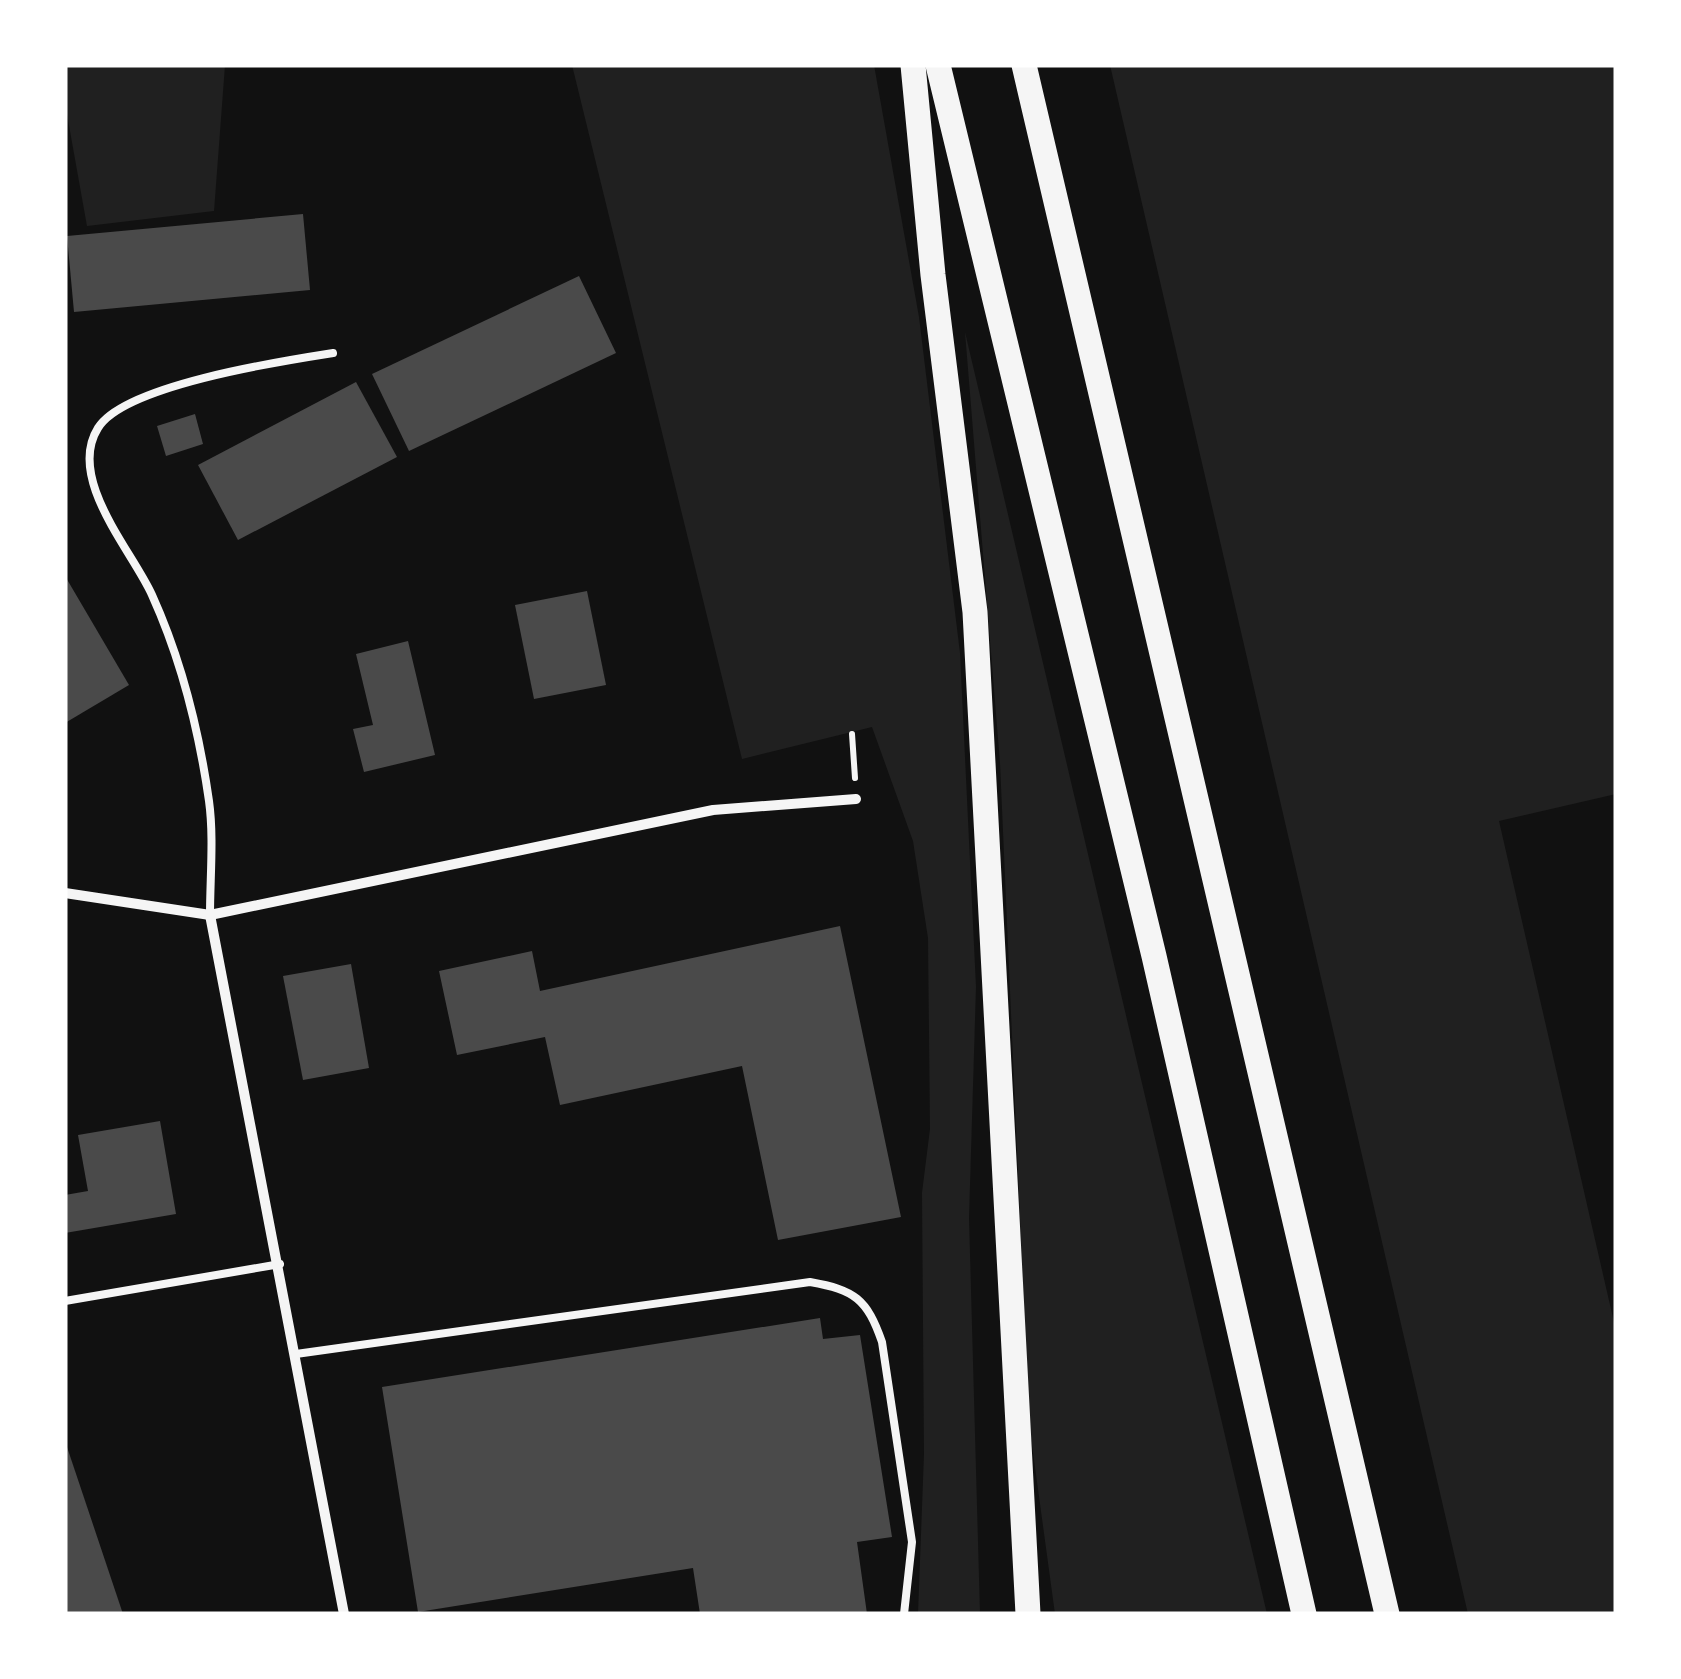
<svg xmlns="http://www.w3.org/2000/svg" width="1681" height="1679" font-family="Ubuntu,sans-serif">
<rect width="100%" height="100%" fill="#111"/>
<!-- green -->
<g fill="#202020">
<polygon points="65,65 225,65 214,211 87,226 65,103"/>
<polygon points="572,65 874,65 919,317 960,653 976,987 969,1218 980,1614 918,1614 924,1454 922,1193 930,1129 928,938 913,841 872,727 742,759"/>
<polygon points="1110,65 1616,65 1616,794 1499,821 1616,1331 1616,1614 1468,1614"/>
<polygon points="965,332 1267,1614 1055,1614 1029,1423 1000,763"/>
</g>
<!-- building -->
<g fill="#4a4a4a">
<polygon points="303,214 310,290 74,312 67,236"/>
<polygon points="579,276 616,353 409,451 372,374"/>
<polygon points="356,382 397,457 238,540 198,465"/>
<polygon points="195,414 203,444 166,456 157,426"/>
<polygon points="65,576 129,685 65,723"/>
<polygon points="587,591 606,685 534,699 515,605"/>
<polygon points="408,641 435,755 364,772 353,729 373,725 356,654"/>
<polygon points="840,926 901,1217 778,1240 742,1066 560,1105 545,1037 457,1055 439,971 532,951 540,991"/>
<polygon points="351,964 369,1068 303,1080 283,976"/>
<polygon points="160,1121 176,1214 65,1233 65,1195 88,1191 78,1135"/>
<polygon points="820,1318 823,1339 860,1335 892,1537 857,1542 867,1614 700,1614 693,1568 418,1612 382,1387"/>
<polygon points="65,1444 66,1444 123,1614 65,1614"/>
</g>
<g fill="none" stroke-linecap="round" stroke-linejoin="round">
<!-- path -->
<polyline stroke="#f5f5f5" stroke-width="6" points="852,734 855,778"/>
<!-- service -->
<g stroke="#f5f5f5" stroke-width="8">
<path d="M210,915C210,878 214,837 209,801C199,731 181,659 152,595C133,552 66,479 98,428C124,385 282,361 333,353"/>
<polyline points="65,1301 280,1264"/>
<path d="M296,1354L810,1282C855,1290 867,1299 882,1342L912,1542L904,1614"/>
</g>
<!-- minor -->
<g stroke="#f5f5f5" stroke-width="10">
<polyline points="65,893 210,915 713,810 856,799"/>
<polyline points="210,915 344,1614"/>
</g>
<!-- motorway -->
<g stroke="#f5f5f5" stroke-width="25">
<polyline points="913,65 933,275 975,612 1028,1614"/>
<polyline points="938,65 1154,956 1304,1614"/>
<polyline points="1024,65 1387,1614"/>
</g>
</g>
<!-- border -->
<rect width="1681" height="1679" fill="none" stroke="#ffffff" stroke-width="135"/>
</svg>
